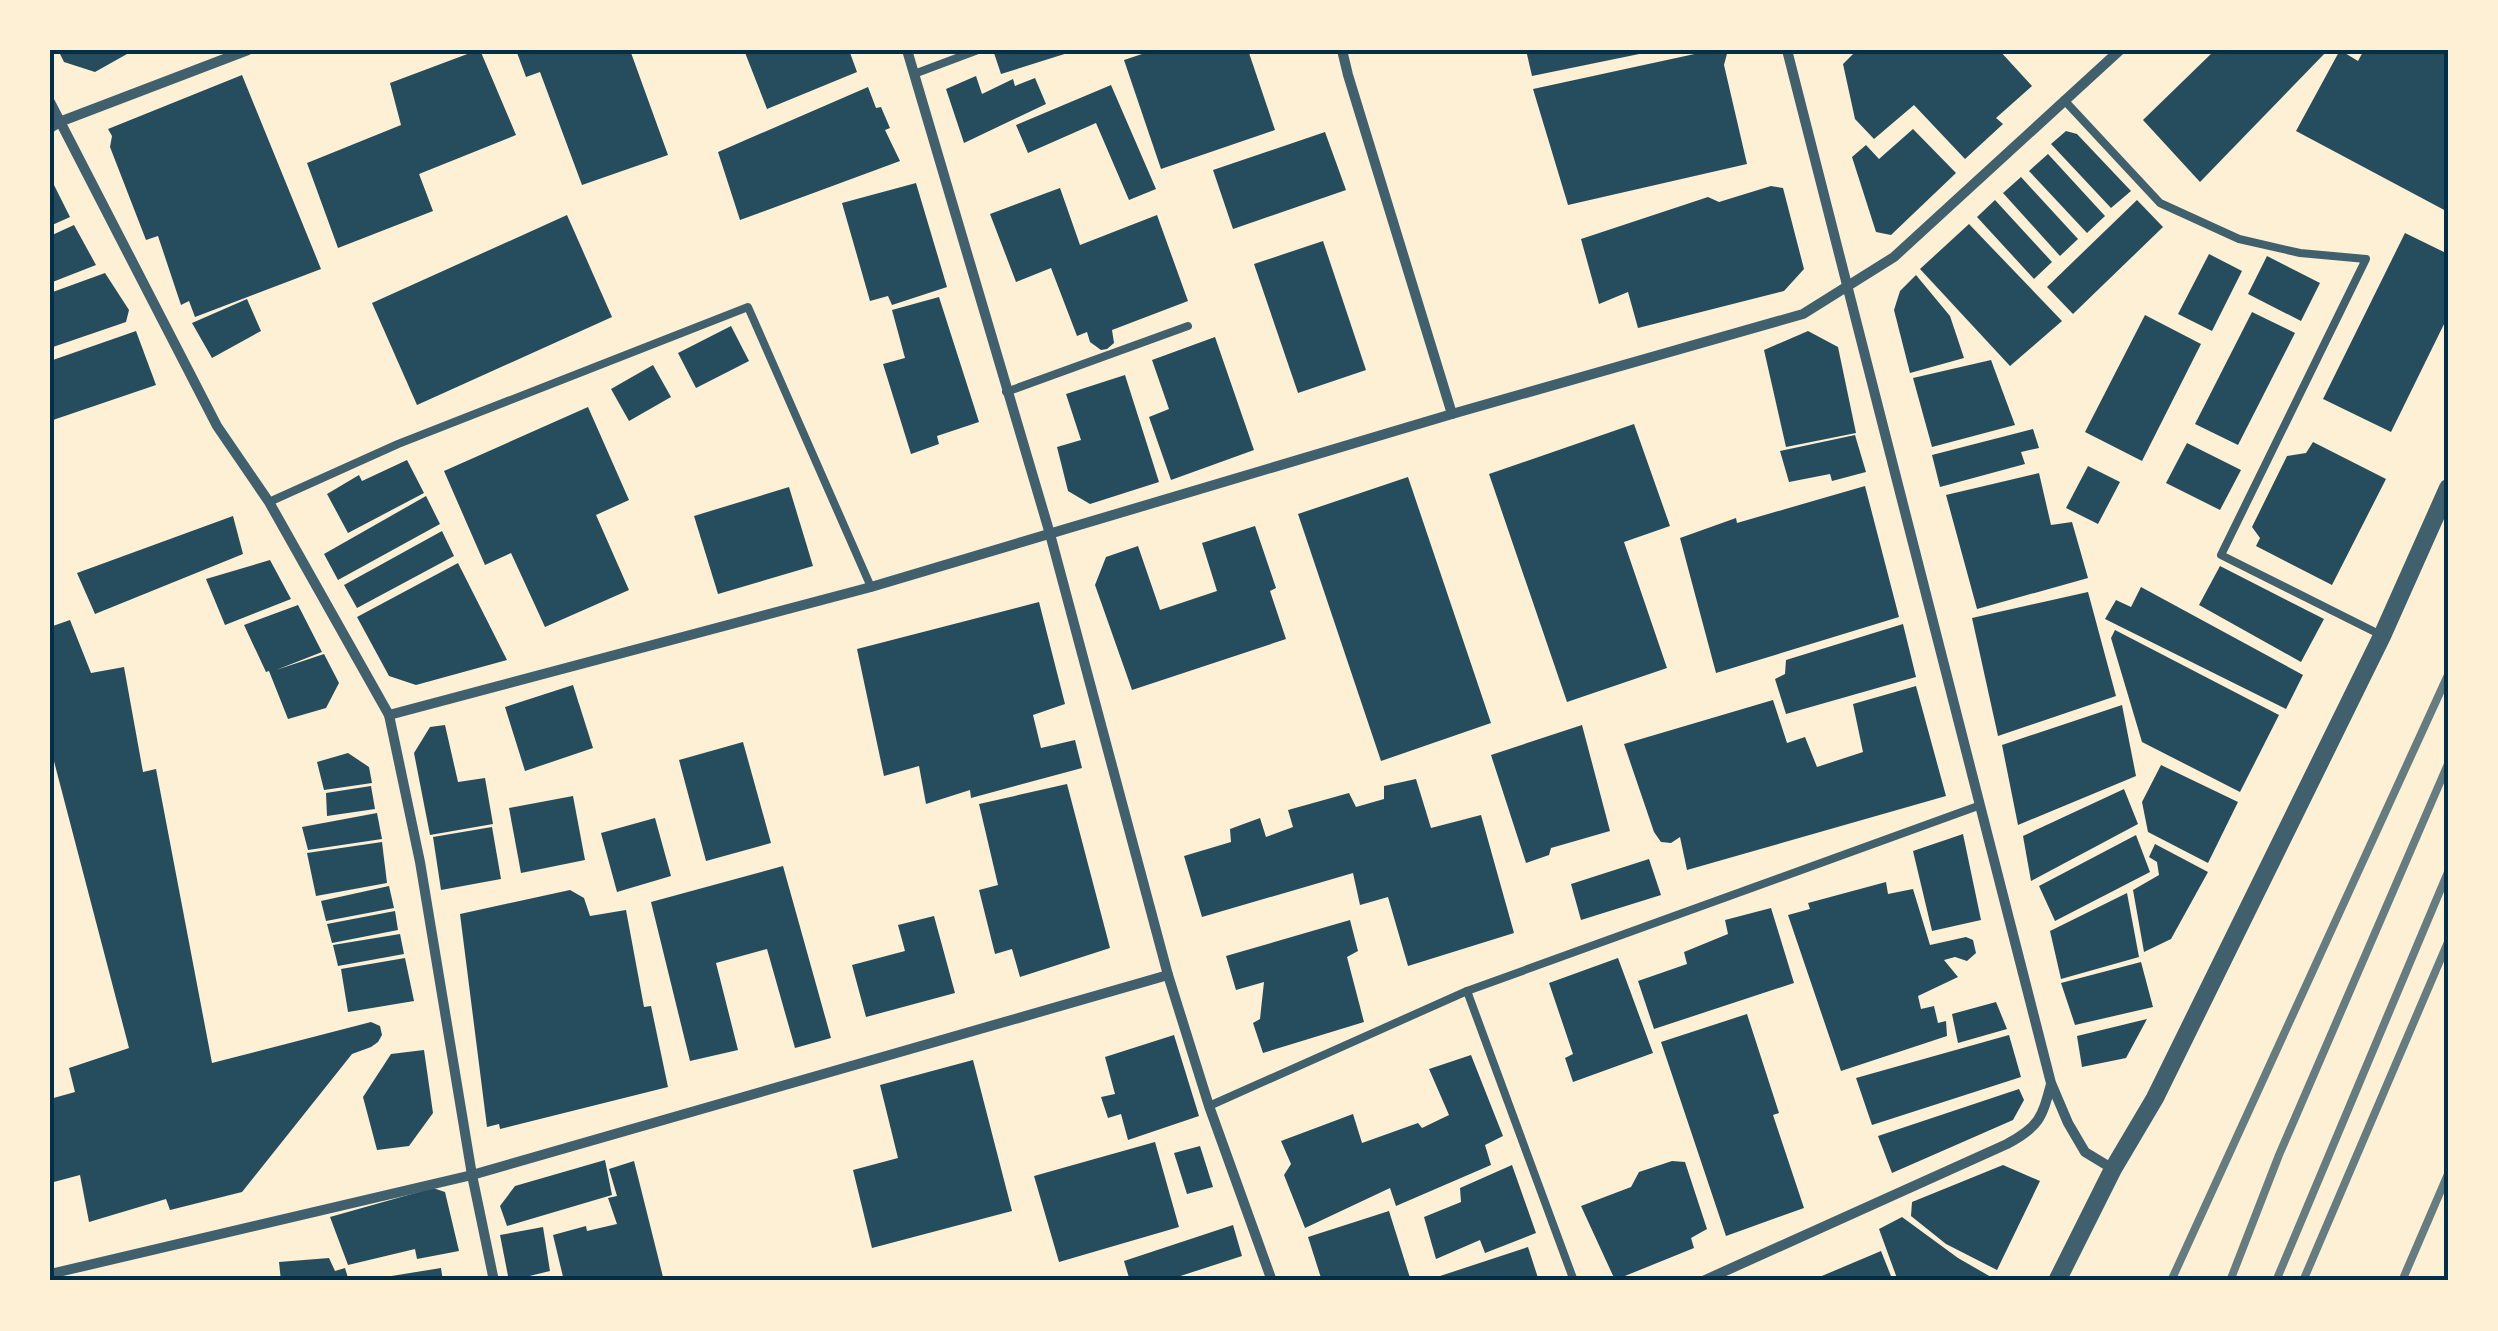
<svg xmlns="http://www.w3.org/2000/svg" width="2498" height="1331" font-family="'IBM Plex Sans',sans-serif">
<rect width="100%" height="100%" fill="#fdf0d5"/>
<!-- building -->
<g fill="#264d5e">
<polygon points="58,50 125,50 127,54 95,72 64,62"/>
<polygon points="478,50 480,50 516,135 419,174 433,211 338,248 307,163 401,125 390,83"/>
<polygon points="516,50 630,50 668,155 582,185 540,72 526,77"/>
<polygon points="744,50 849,50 857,72 767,109"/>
<polygon points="993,50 1074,50 1074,51 1001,74"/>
<polygon points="1154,50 1248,50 1275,130 1161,169 1124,60"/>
<polygon points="1526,50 1649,50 1649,52 1532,76"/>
<polygon points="1713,50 1728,50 1724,65 1747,164 1568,205 1533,89"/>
<polygon points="1857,50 1999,50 2032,86 1996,118 2003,124 1965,159 1914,105 1874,139 1855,119 1843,64"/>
<polygon points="2215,50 2328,50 2200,182 2143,120"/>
<polygon points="2340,50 2358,61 2364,50 2448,50 2448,212 2296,131"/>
<polygon points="242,75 321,269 195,317 189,301 181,305 158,236 146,240 110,147 112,136 108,129"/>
<polygon points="976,76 982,94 1013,79 1015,86 1035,78 1046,104 964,143 946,89"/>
<polygon points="1111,85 1156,189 1129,200 1096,123 1028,153 1016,125"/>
<polygon points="868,87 876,108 881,107 890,128 885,130 900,161 740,220 718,152"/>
<polygon points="1913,129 1956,173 1891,235 1876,232 1852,157 1866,145 1879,159"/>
<polygon points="2066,131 2077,134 2131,191 2111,208 2051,144"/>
<polygon points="1325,132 1346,190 1233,229 1213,170"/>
<polygon points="2048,154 2105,216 2087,233 2029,171"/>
<polygon points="2021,177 2078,239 2060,256 2003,193"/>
<polygon points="50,182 53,183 70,217 50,226"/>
<polygon points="916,183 947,287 892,305 888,296 870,301 842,203"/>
<polygon points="1771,186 1783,188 1804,269 1784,291 1638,328 1628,292 1599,304 1581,239 1708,197 1719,202"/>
<polygon points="1060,188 1080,245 1157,215 1188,301 1112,330 1114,343 1107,349 1101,350 1090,342 1087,332 1077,336 1051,268 1016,282 990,214"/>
<polygon points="1995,200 2052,262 2034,279 1977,217"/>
<polygon points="2137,200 2163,227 2073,314 2047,287"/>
<polygon points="567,215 612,317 417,405 372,303"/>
<polygon points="1969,224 2062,321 2010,366 1920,269"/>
<polygon points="74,225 96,265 50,283 50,236"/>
<polygon points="2405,233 2448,254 2448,316 2391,432 2323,399"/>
<polygon points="1323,241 1366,370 1298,393 1254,264"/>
<polygon points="2209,254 2242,271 2212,331 2178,314"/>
<polygon points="2267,256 2320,283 2301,321 2248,294"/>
<polygon points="105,273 129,310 126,322 50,348 50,293"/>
<polygon points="1916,275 1950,316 1964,358 1910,373 1894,310 1900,291"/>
<polygon points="939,297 979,422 937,436 939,444 911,454 883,364 905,358 892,310"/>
<polygon points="247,299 261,331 212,358 192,323"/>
<polygon points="2252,312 2295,333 2238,445 2195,424"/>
<polygon points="2145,315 2201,344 2142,461 2085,432"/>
<polygon points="731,326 749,361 696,388 678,353"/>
<polygon points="136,331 156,385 50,421 50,361"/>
<polygon points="1808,331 1838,347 1856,433 1786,447 1764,350"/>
<polygon points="1215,337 1254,450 1171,480 1149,417 1169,409 1152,360"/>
<polygon points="1991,360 2015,425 1932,447 1913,378"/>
<polygon points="653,365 671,397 629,421 611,389"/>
<polygon points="1125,375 1159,482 1090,504 1068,491 1057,447 1081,440 1066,394"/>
<polygon points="588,407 629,500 596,515 629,590 545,627 511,553 485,565 444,471"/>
<polygon points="1634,424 1670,526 1624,542 1667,668 1567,702 1489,474"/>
<polygon points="2033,429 2039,448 2021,452 2025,464 1940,487 1932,455"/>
<polygon points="1855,435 1866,472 1832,481 1830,474 1789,482 1780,451"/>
<polygon points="2313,442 2386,479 2332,585 2256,546 2260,538 2252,527 2287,456 2306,453"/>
<polygon points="2187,443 2241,470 2220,510 2166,483"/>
<polygon points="407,460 424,493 348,533 327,494 359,475 362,481"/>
<polygon points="2088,466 2120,482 2098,524 2066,508"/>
<polygon points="2039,473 2051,525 2072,522 2088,578 1977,609 1946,495"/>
<polygon points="1408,477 1491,723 1381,761 1298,514"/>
<polygon points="1865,486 1899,617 1716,673 1680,538 1736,518 1737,523"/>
<polygon points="789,487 813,566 718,594 694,516"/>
<polygon points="426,496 440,524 338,580 324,554"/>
<polygon points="233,516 243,554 95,614 77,573"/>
<polygon points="1255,526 1276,588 1270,591 1286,639 1132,690 1095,585 1106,557 1138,546 1160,610 1217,591 1202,543"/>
<polygon points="442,531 454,556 357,608 344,585"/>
<polygon points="270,560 291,599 225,625 206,579"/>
<polygon points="458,563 507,660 416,685 389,676 357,617"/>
<polygon points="2220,566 2324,619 2301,662 2199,605"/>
<polygon points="2141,587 2303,675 2286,709 2105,619 2116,600 2131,607"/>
<polygon points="2088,592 2116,696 1998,736 1972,618"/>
<polygon points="1039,602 1065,704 1033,715 1041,748 1075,740 1082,768 971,798 970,790 926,804 919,766 884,776 857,649"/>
<polygon points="298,605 322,652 276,670 324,654 339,683 326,708 288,719 269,671 266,672 244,625"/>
<polygon points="70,620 91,673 124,667 143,772 156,769 212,1063 371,1022 380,1026 382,1035 378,1042 371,1047 352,1054 242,1192 170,1210 166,1199 89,1222 80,1175 50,1183 50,1099 75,1092 69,1068 129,1048 50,746 50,627"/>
<polygon points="1903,624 1916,677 1786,714 1775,679 1785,674 1786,660"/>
<polygon points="2115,630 2279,715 2240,792 2142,742 2111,638"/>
<polygon points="573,685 593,748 525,771 505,707"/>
<polygon points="1916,686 1946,796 1687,870 1680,837 1671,843 1661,842 1654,832 1624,744 1773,700 1787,743 1805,737 1817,767 1863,752 1853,704"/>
<polygon points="2122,705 2136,776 2018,825 2002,745"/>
<polygon points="445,725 458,782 485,778 493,824 430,835 414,753 430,727"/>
<polygon points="1582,725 1610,831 1551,848 1549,855 1526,863 1491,755"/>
<polygon points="743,742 771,843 706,861 679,760"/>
<polygon points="348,753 369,767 372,783 324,790 317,762"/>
<polygon points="2161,765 2238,802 2208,863 2148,832 2142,802"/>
<polygon points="1416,779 1431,828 1481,815 1514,933 1408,966 1388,897 1360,905 1353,873 1202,917 1184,856 1231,842 1230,829 1260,818 1266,837 1293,827 1288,810 1349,793 1356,807 1384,799 1384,786"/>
<polygon points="1067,784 1110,948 1020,977 1012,949 995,954 979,890 998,885 979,804"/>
<polygon points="371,786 375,809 327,816 326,793"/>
<polygon points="2124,789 2138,824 2031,881 2023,836"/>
<polygon points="573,796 585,860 521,873 509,808"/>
<polygon points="377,813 382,839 308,850 302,827"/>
<polygon points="655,818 671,876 617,892 601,833"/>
<polygon points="492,827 501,879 441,890 433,837"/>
<polygon points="1963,834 1981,920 1932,931 1913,851"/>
<polygon points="2136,835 2150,872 2055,921 2039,886"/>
<polygon points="382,842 387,883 316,896 307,853"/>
<polygon points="2155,844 2208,872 2171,939 2144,952 2133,890 2159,875 2157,862 2149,857"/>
<polygon points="1649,859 1661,895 1581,920 1571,884"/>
<polygon points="783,866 831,1038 795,1048 767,949 716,963 738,1050 690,1061 651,902"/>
<polygon points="1886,882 1888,894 1913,889 1930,945 1966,937 1973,940 1976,953 1967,961 1955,957 1944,960 1958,977 1918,996 1921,1009 1934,1006 1938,1023 1946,1021 1947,1036 1841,1071 1788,915 1810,909 1808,903"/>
<polygon points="389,886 394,908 326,921 321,901"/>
<polygon points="570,890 584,898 590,916 626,910 644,1007 651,1006 668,1087 500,1129 499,1124 487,1127 460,914"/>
<polygon points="2127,893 2139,957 2061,979 2050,931"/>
<polygon points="1771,908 1794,983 1654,1029 1638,981 1687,964 1684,952 1728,934 1725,920"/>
<polygon points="395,911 398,930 332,943 327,924"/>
<polygon points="934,916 955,993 866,1017 852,965 905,951 898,925"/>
<polygon points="1350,920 1358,951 1347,957 1364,1022 1263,1053 1253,1023 1260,1019 1264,982 1236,990 1226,956"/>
<polygon points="400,934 404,954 338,966 333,945"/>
<polygon points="405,958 414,1001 348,1012 341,969"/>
<polygon points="1618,958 1653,1053 1573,1082 1565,1058 1573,1054 1549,983"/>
<polygon points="2141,962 2153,1007 2075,1025 2061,983"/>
<polygon points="1996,1002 2007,1029 1958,1043 1952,1014"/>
<polygon points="1747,1014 1779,1113 1773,1115 1804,1208 1726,1236 1661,1042"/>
<polygon points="2147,1019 2126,1058 2082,1067 2077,1036"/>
<polygon points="1174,1035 1199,1116 1128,1140 1121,1114 1108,1118 1101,1097 1115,1094 1105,1057"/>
<polygon points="2009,1035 2021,1077 1872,1125 1856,1078"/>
<polygon points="424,1050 433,1113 409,1146 377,1150 363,1097 391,1054"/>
<polygon points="1471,1055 1503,1136 1485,1145 1491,1165 1396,1206 1390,1188 1305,1228 1284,1175 1291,1164 1281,1141 1353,1114 1362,1143 1418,1123 1422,1128 1449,1115 1429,1069"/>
<polygon points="973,1060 1012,1211 872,1248 853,1170 898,1158 880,1085"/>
<polygon points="2019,1089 2024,1100 2013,1120 1892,1173 1878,1136"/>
<polygon points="1155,1142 1179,1227 1059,1262 1034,1176"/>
<polygon points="1200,1146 1213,1187 1187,1194 1174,1153"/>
<polygon points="605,1160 612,1195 507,1226 500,1206 515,1186"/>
<polygon points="634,1161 664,1281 564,1281 553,1235 586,1226 587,1231 617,1224 608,1198 617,1196 609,1169"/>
<polygon points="1672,1161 1685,1162 1707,1229 1691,1238 1694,1248 1615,1280 1581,1206 1631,1187 1639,1172"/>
<polygon points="1512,1165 1536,1233 1485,1253 1480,1240 1436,1259 1424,1217 1461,1202 1460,1188"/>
<polygon points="2003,1165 2040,1181 1997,1270 1946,1244 1911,1216 1912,1202"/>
<polygon points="433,1188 445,1192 459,1251 417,1259 415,1249 348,1265 330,1217"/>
<polygon points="1389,1211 1411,1281 1322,1281 1308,1237"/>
<polygon points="1902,1217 1958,1258 1998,1281 1898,1281 1879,1229"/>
<polygon points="1233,1225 1242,1256 1165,1281 1130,1281 1124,1261"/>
<polygon points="543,1227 550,1271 509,1281 500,1235"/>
<polygon points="1528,1247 1539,1281 1428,1281 1428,1280"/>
<polygon points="1881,1251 1893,1281 1810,1281"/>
<polygon points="329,1258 335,1271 345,1268 349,1281 281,1281 279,1262"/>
<polygon points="441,1268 443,1281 373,1281 373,1279"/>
</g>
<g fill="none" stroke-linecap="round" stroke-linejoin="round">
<!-- service -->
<g stroke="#3f606c" stroke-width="8">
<polyline points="914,74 978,50"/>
<polyline points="2064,100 2160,203 2239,239 2300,253 2366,259 2221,555 2381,635"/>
<polyline points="1006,392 1188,326"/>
<polyline points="269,502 398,444 748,307 871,587"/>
<polyline points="1467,991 1574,1281"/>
<polyline points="1209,1106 1467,991 1978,806"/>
</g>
<!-- minor -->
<g stroke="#3f606c" stroke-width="10">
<polyline points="907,50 1050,534 1168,975 1209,1106 1272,1281"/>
<polyline points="1342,50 1348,75 1452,414"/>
<path d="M1787,50C1877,394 1960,739 2051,1083L2068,1123L2085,1152L2113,1169"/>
<polyline points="50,102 217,426 269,502 389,715 420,862 472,1175 494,1281"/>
<polyline points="50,128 62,121 248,50"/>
<polyline points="389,715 871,587 1452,414 1803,314 1894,257 2120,50"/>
<polyline points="50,1274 472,1175 1168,975"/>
<path d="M1703,1281L2007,1144C2039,1127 2042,1118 2051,1084"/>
</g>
<!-- tertiary -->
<polyline stroke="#3f606c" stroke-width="18" points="2057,1281 2113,1169 2155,1098 2382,636 2448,488"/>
<!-- rail -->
<g stroke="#657d81" stroke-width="8">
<polyline points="2171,1281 2448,675"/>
<polyline points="2230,1281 2279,1155 2448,764"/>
<polyline points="2276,1281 2448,872"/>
<polyline points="2303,1281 2448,942"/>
<polyline points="2402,1281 2448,1174"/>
</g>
</g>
<!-- border -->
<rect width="2498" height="1331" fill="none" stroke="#fdf0d5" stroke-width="105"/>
<rect x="52" y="52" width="2394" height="1226" fill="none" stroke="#003049" stroke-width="4"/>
</svg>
